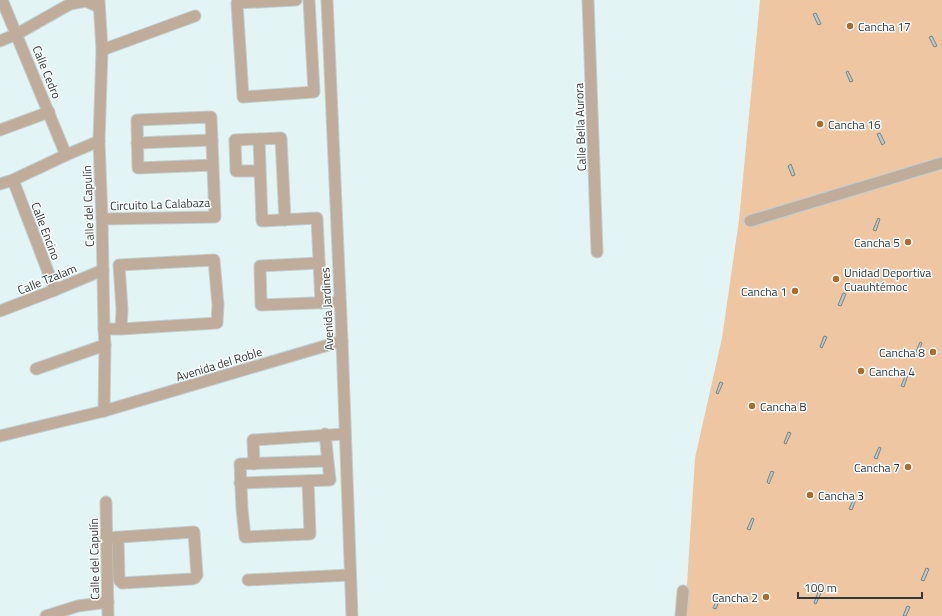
<svg xmlns="http://www.w3.org/2000/svg" width="942" height="616" font-family="'Titillium Web',sans-serif">
<rect width="100%" height="100%" fill="#e3f4f5"/>
<!-- green -->
<polygon fill="#eec6a2" points="760,0 942,0 942,616 685,616 695,458 722,338 739,220"/>
<!-- building -->
<g fill="#b9c9ca" stroke="#788788">
<polygon points="816,13 821,24 818,25 813,14"/>
<polygon points="932,36 937,46 934,47 929,37"/>
<polygon points="848,71 853,81 850,82 846,72"/>
<polygon points="880,133 885,143 882,145 877,134"/>
<polygon points="791,164 795,175 792,176 788,166"/>
<polygon points="878,218 880,219 876,231 873,230"/>
<polygon points="843,293 846,294 841,306 838,305"/>
<polygon points="824,336 827,337 822,348 820,347"/>
<polygon points="920,342 922,343 918,355 915,354"/>
<polygon points="906,374 908,375 904,387 901,386"/>
<polygon points="720,382 723,383 718,394 716,393"/>
<polygon points="788,432 791,433 786,444 784,443"/>
<polygon points="879,447 881,448 877,459 874,458"/>
<polygon points="771,471 774,472 769,484 767,482"/>
<polygon points="854,498 856,499 852,510 849,509"/>
<polygon points="752,518 754,519 750,530 747,529"/>
<polygon points="926,568 929,569 924,581 921,580"/>
<polygon points="818,592 821,593 816,604 814,603"/>
<polygon points="718,597 720,598 716,609 713,608"/>
<polygon points="907,606 910,607 906,616 903,616"/>
</g>
<g fill="none" stroke-linecap="round" stroke-linejoin="round">
<!-- minor casing -->
<g stroke="#c0cfcf" stroke-width="13">
<g id="minor">
<polyline points="2,0 66,155"/>
<polyline points="99,0 102,50 99,141 102,219 104,329 105,345 104,411"/>
<polyline points="296,0 237,3 243,97 314,92 309,0"/>
<polyline points="327,0 342,341 352,616"/>
<polyline points="588,0 597,252"/>
<polyline points="0,41 17,34 70,4 86,1 99,7"/>
<polyline points="102,50 195,16"/>
<polyline points="0,130 49,112"/>
<polyline points="259,139 262,221 317,218 321,303"/>
<polyline points="137,143 212,140"/>
<polyline points="259,171 236,171 235,140 281,138 285,220"/>
<polyline points="13,180 55,290"/>
<polyline points="0,184 13,180 66,155 99,141"/>
<polyline points="102,219 215,217 211,117 137,120 138,168 213,165"/>
<polyline points="750,221 942,163"/>
<polyline points="319,263 260,266 261,305 340,302"/>
<polyline points="0,311 55,290 103,270"/>
<polyline points="104,329 121,329 217,323 218,305 214,260 119,265 122,309 121,329"/>
<polyline points="36,369 105,345"/>
<polyline points="0,436 104,411 342,341"/>
<polyline points="254,464 253,440 345,434"/>
<polyline points="308,481 310,534 245,537 242,509 240,464 327,461"/>
<polyline points="240,483 330,480 325,434"/>
<polyline points="106,502 108,616"/>
<polyline points="106,538 194,532 197,575 195,578 192,579 122,583 119,580 118,538"/>
<polyline points="248,580 350,575"/>
<polyline points="46,616 78,606 108,602"/>
<polyline points="681,616 683,591"/>
</g>
</g>
<!-- minor -->
<use href="#minor" stroke="#bfac9b" stroke-width="11"/>
</g>
<!-- markers -->
<g fill="#a96d2f" stroke="#fbfefe" stroke-width="1.5">
<circle cx="850" cy="26" r="4"/>
<circle cx="820" cy="124" r="4"/>
<circle cx="908" cy="242" r="4"/>
<circle cx="836" cy="279" r="4"/>
<circle cx="795" cy="291" r="4"/>
<circle cx="933" cy="352" r="4"/>
<circle cx="861" cy="371" r="4"/>
<circle cx="752" cy="406" r="4"/>
<circle cx="908" cy="467" r="4"/>
<circle cx="810" cy="495" r="4"/>
<circle cx="766" cy="597" r="4"/>
</g>
<g text-anchor="middle" dominant-baseline="central" stroke-width="3" stroke-linejoin="round" paint-order="stroke">
<!-- poi labels -->
<g font-size="12" fill="#323939" stroke="#fbfefe" text-anchor="start">
<text x="858" y="26">Cancha 17</text>
<text x="828" y="124">Cancha 16</text>
<text x="900" y="242" text-anchor="end">Cancha 5</text>
<text x="844" y="272">Unidad Deportiva<tspan x="844" dy="14">Cuauhtémoc</tspan></text>
<text x="787" y="291" text-anchor="end">Cancha 1</text>
<text x="925" y="352" text-anchor="end">Cancha 8</text>
<text x="869" y="371">Cancha 4</text>
<text x="760" y="406">Cancha B</text>
<text x="900" y="467" text-anchor="end">Cancha 7</text>
<text x="818" y="495">Cancha 3</text>
<text x="758" y="597" text-anchor="end">Cancha 2</text>
</g>
<!-- street labels -->
<g font-size="12" fill="#323939" stroke="#fbfefe">
<text transform="translate(47 72) rotate(68)">Calle Cedro</text>
<text transform="translate(580 127) rotate(-92)">Calle Bella Aurora</text>
<text transform="translate(160 204) rotate(-2)">Circuito La Calabaza</text>
<text transform="translate(88 206) rotate(-92)">Calle del Capulín</text>
<text transform="translate(46 231) rotate(69)">Calle Encino</text>
<text transform="translate(47 279) rotate(-22)">Calle Tzalam</text>
<text transform="translate(327 309) rotate(-93)">Avenida Jardines</text>
<text transform="translate(219 364) rotate(-17)">Avenida del Roble</text>
<text transform="translate(94 559) rotate(-91)">Calle del Capulín</text>
</g>
</g>
<!-- scale -->
<path d="M798 592v6h124v-6" fill="none" stroke="#323939" stroke-width="2"/>
<text x="804" y="592" font-size="12" fill="#323939" stroke="#fbfefe" stroke-width="3" paint-order="stroke">100 m</text>
</svg>
